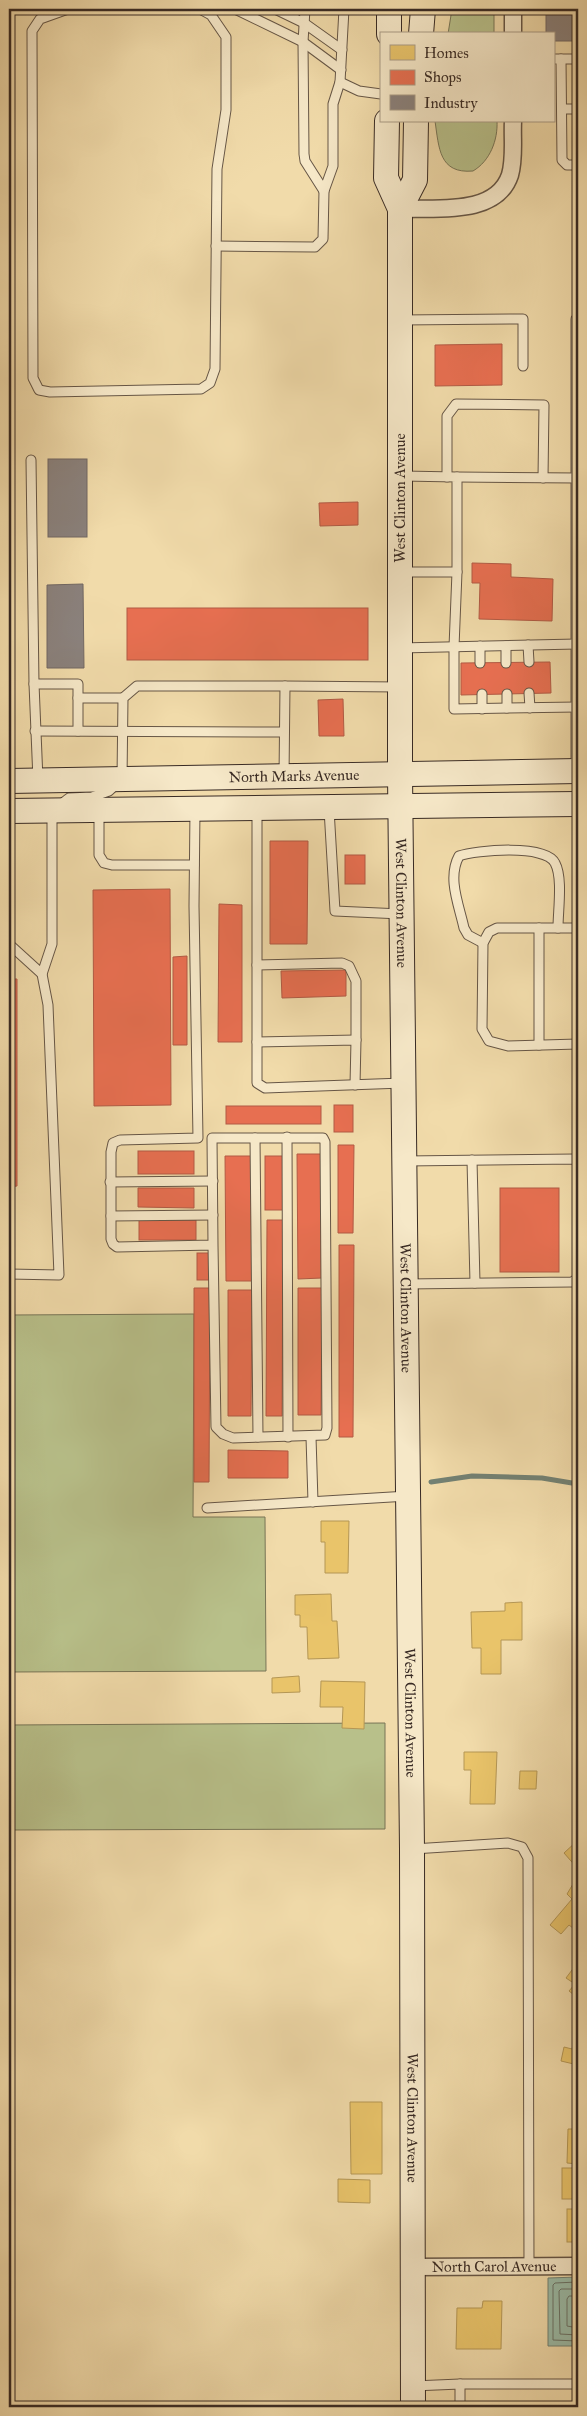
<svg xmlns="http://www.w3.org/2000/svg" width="587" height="2416" font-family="'IM FELL Great Primer',serif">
<rect width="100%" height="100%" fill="#f1dbaa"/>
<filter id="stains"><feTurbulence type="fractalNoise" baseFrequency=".004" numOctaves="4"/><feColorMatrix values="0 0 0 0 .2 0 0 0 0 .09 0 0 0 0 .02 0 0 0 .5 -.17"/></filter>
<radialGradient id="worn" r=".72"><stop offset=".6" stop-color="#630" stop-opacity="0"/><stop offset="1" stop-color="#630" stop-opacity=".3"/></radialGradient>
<!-- green -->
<g fill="#b8c08a" stroke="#787557">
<polygon points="452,9 494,9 494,34 448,34"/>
<path d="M435,121H497C498,140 490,161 473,171C439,174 439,148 435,121Z"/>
<polygon points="194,1314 193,1517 265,1517 266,1671 9,1672 9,1315"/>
<polygon points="385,1723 385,1829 9,1830 9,1725"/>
</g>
<!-- water -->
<polygon fill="#9bbba7" stroke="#738173" points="578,2277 578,2346 548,2346 548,2278"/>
<!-- homes -->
<g fill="#e9c46a" stroke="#b49655">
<polygon points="321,1521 349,1521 348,1573 325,1573 325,1542 321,1542"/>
<polygon points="331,1594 332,1621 337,1621 339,1658 308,1659 307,1627 300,1627 300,1615 295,1615 295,1595"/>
<polygon points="522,1602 522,1640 501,1640 501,1674 481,1674 481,1648 472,1648 471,1612 505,1611 505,1603"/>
<polygon points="299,1676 300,1692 272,1693 272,1678"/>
<polygon points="321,1681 365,1682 364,1729 342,1728 343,1707 320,1707"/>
<polygon points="464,1752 497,1752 495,1804 470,1804 471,1770 464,1770"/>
<polygon points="520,1771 537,1771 536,1789 519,1789"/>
<polygon points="577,1841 578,1843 578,1869 564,1853"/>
<polygon points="573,1884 578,1888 578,1932 569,1925 561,1934 550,1925 572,1899 567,1894"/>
<polygon points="575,1966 578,1968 578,1998 569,1991 575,1984 566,1978"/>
<polygon points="575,2038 578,2039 578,2065 561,2061 564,2047 572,2049"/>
<polygon points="576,2074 578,2075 578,2109 574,2108 578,2089 573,2088"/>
<polygon points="350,2102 382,2102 382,2174 351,2174"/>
<polygon points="568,2129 578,2129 578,2164 567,2163"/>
<rect x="562" y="2168" width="16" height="31"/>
<polygon points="338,2179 370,2180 370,2203 338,2202"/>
<rect x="567" y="2209" width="11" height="33"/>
<polygon points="483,2301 502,2301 501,2349 456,2349 457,2308 482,2308"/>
</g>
<!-- shops -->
<g fill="#e76f51" stroke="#b25a44">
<polygon points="502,344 502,385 435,386 435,345"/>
<polygon points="358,502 358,525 320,526 319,503"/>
<polygon points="472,563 511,564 511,577 553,579 552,621 479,619 480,583 472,583"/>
<rect x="127" y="608" width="241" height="52"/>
<polygon points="550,662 551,693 461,695 461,663"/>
<polygon points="343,699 344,736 319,736 318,700"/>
<polygon points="270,841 308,841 307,944 270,944"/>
<rect x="345" y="855" width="20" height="29"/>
<polygon points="170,889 171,1105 94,1106 93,890"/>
<polygon points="219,904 242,905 242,1042 218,1042"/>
<polygon points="187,956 187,1045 173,1045 173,957"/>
<polygon points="346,970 346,996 282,998 281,971"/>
<polygon points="9,979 17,979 17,1186 9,1187"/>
<rect x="334" y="1105" width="19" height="27"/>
<rect x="226" y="1106" width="95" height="18"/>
<polygon points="338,1145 354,1145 353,1233 338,1233"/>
<rect x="138" y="1151" width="56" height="23"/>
<polygon points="297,1154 321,1154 322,1278 298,1279"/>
<polygon points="225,1156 252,1156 252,1281 226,1281"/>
<rect x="265" y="1156" width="18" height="54"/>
<polygon points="138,1188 194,1188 194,1208 138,1207"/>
<rect x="500" y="1188" width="59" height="84"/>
<rect x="139" y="1220" width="57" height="20"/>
<polygon points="267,1220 283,1220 282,1416 266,1416"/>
<polygon points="339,1245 354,1245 353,1437 339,1437"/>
<rect x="197" y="1253" width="13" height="27"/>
<polygon points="194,1288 210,1288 209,1482 194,1482"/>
<polygon points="298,1288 322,1288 321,1415 298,1415"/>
<polygon points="228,1290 252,1290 251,1416 228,1416"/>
<polygon points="228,1450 288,1451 288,1478 228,1478"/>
</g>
<!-- industry -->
<g fill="#8a817c" stroke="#716762">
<polygon points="546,9 578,9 578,41 553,41 553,34 546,34"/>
<rect x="48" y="459" width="39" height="78"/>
<polygon points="83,584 84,668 47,668 47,585"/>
</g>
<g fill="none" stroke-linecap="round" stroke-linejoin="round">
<!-- shore -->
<g stroke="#6a7266" stroke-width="1">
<polyline points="578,2282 555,2283 553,2285 553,2340 578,2341"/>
<polyline points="578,2289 561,2289 559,2291 560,2334 578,2335"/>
<polyline points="578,2296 569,2296 567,2299 567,2326 578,2328"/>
</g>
<!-- stream -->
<polyline stroke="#738173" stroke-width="5" points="431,1482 472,1476 542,1478 578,1484"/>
<!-- service casing -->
<g stroke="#665646" stroke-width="11">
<g id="service">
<polyline points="68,9 40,19 32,31 33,378 39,390 50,392 201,389 210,383 215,369 217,169 226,110 226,37 211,15 200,9"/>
<polyline points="235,9 303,42 341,70"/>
<polyline points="275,9 304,23 342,50"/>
<polyline points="305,9 303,42 304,154 305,161 324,191"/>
<polyline points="553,59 578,59"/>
<polyline points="561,59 562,160 567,165 578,165"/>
<polyline points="340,82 359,91 381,94"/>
<polyline points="562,109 578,109"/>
<polyline points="216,246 315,247 323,239 324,191 333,166 333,104 340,82 344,9"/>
<polyline points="400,320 523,319 523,366"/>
<polyline points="31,460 34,684 38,780"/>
<polyline points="402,476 457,477 457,572"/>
<polyline points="447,477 447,416 456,404 544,405 543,478"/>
<polyline points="457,477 577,478"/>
<polyline points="401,572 457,572 454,647 454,709 577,707"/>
<polyline points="528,645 529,662"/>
<polyline points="480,646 480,663"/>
<polyline points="506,646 506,663"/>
<polyline points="400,648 577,644"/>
<polyline points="34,684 78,684 78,731"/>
<polyline points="285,686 400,687"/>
<polyline points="529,693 530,708"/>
<polyline points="482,694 482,709"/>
<polyline points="507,694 507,708"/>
<polyline points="78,698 123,698"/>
<polyline points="35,731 284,732"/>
<polyline points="576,771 576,319 578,319"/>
<polyline points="257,808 257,1083 265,1088 403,1083"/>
<polyline points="195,809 194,906 198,1138 120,1140 113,1143 111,1152 111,1239 113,1244 117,1247 213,1245 212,1138 323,1138 325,1142 327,1428 325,1435 233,1438 223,1434 216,1427 213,1245"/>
<polyline points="329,809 335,911 401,914"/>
<polyline points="99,810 99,855 104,863 112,865 194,865"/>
<polyline points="539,928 539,1045"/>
<polyline points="578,928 497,928 489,932 483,943 482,1029 489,1041 508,1046 578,1044"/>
<path d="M483,943L468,935L464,928C459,905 447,878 459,856C476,850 546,844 555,863C563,878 558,910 558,928"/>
<polyline points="9,944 42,974 52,944 52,811 69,798 92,797 109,791 122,779 123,698 137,686 285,686 284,777"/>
<polyline points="257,965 342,963 349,966 356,981 356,1040"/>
<polyline points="257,1042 356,1040 355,1085"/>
<polyline points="287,1137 288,1437"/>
<polyline points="255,1138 258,1437"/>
<polyline points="472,1160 475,1283"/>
<polyline points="405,1161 575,1159 578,1163"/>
<polyline points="110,1182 213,1181"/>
<polyline points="111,1216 213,1215"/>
<polyline points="9,1274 59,1275 48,1005 42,974"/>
<polyline points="406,1284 572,1282 578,1278"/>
<polyline points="311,1437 313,1502"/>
<polyline points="207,1508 408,1496"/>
<polyline points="413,1849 508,1843 522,1847 528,1858 529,2266"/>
<polyline points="460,2384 578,2384"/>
<polyline points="413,2386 460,2384 460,2407"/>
</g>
</g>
<!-- minor casing -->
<g stroke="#665646" stroke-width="19">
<g id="minor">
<polyline points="513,34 513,9"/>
<path d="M400,209C434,207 496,217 510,175C515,158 512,138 513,121"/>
<path id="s1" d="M412,2267L578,2266"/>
</g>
</g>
<!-- secondary casing -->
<g stroke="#382a24" stroke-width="26">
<g id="secondary">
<polyline points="389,9 389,34"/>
<polyline points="421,34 423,9"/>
<path id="s2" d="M387,121L386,178L400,209V775L412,1849L413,2407"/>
<polyline points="400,209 415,180 416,121"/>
<path id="s3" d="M9,781L578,771"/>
<polyline points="9,811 578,804"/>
</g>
</g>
<!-- service -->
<use href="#service" stroke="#f6e8c8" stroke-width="9"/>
<!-- minor -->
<use href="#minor" stroke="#f6e8c8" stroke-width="16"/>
<!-- secondary -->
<use href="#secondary" stroke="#f6e8c8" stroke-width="24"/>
</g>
<g text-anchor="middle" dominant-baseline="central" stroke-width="5" stroke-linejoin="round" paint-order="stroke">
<!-- street labels -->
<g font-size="15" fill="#382a24" stroke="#f6e8c8">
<text transform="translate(400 498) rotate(-90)">West Clinton Avenue</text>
<text stroke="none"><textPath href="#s3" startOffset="285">North Marks Avenue</textPath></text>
<text stroke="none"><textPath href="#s2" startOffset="785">West Clinton Avenue</textPath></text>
<text stroke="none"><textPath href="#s2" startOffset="1190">West Clinton Avenue</textPath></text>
<text stroke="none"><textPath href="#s2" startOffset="1595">West Clinton Avenue</textPath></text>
<text stroke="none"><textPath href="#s2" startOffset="2000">West Clinton Avenue</textPath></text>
<text stroke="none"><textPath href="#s1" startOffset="82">North Carol Avenue</textPath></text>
</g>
</g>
<!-- margin -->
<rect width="587" height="2416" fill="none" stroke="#f1dbaa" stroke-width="30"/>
<rect x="10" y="10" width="567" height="2396" fill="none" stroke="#382a24" stroke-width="2.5"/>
<rect x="15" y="15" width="557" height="2386" fill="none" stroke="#382a24"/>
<!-- legend -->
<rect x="380" y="32" width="175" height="90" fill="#f6e8c8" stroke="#aa9c86"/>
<rect x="390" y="45" width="25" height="15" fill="#e9c46a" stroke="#aa9c86"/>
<text x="424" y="58" font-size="15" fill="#382a24">Homes</text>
<rect x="390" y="70" width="25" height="15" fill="#e76f51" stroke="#aa9c86"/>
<text x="424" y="82" font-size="15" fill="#382a24">Shops</text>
<rect x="390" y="95" width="25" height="15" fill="#8a817c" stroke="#aa9c86"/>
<text x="424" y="108" font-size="15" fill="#382a24">Industry</text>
<rect width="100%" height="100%" filter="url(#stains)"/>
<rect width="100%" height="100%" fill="url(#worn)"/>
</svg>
